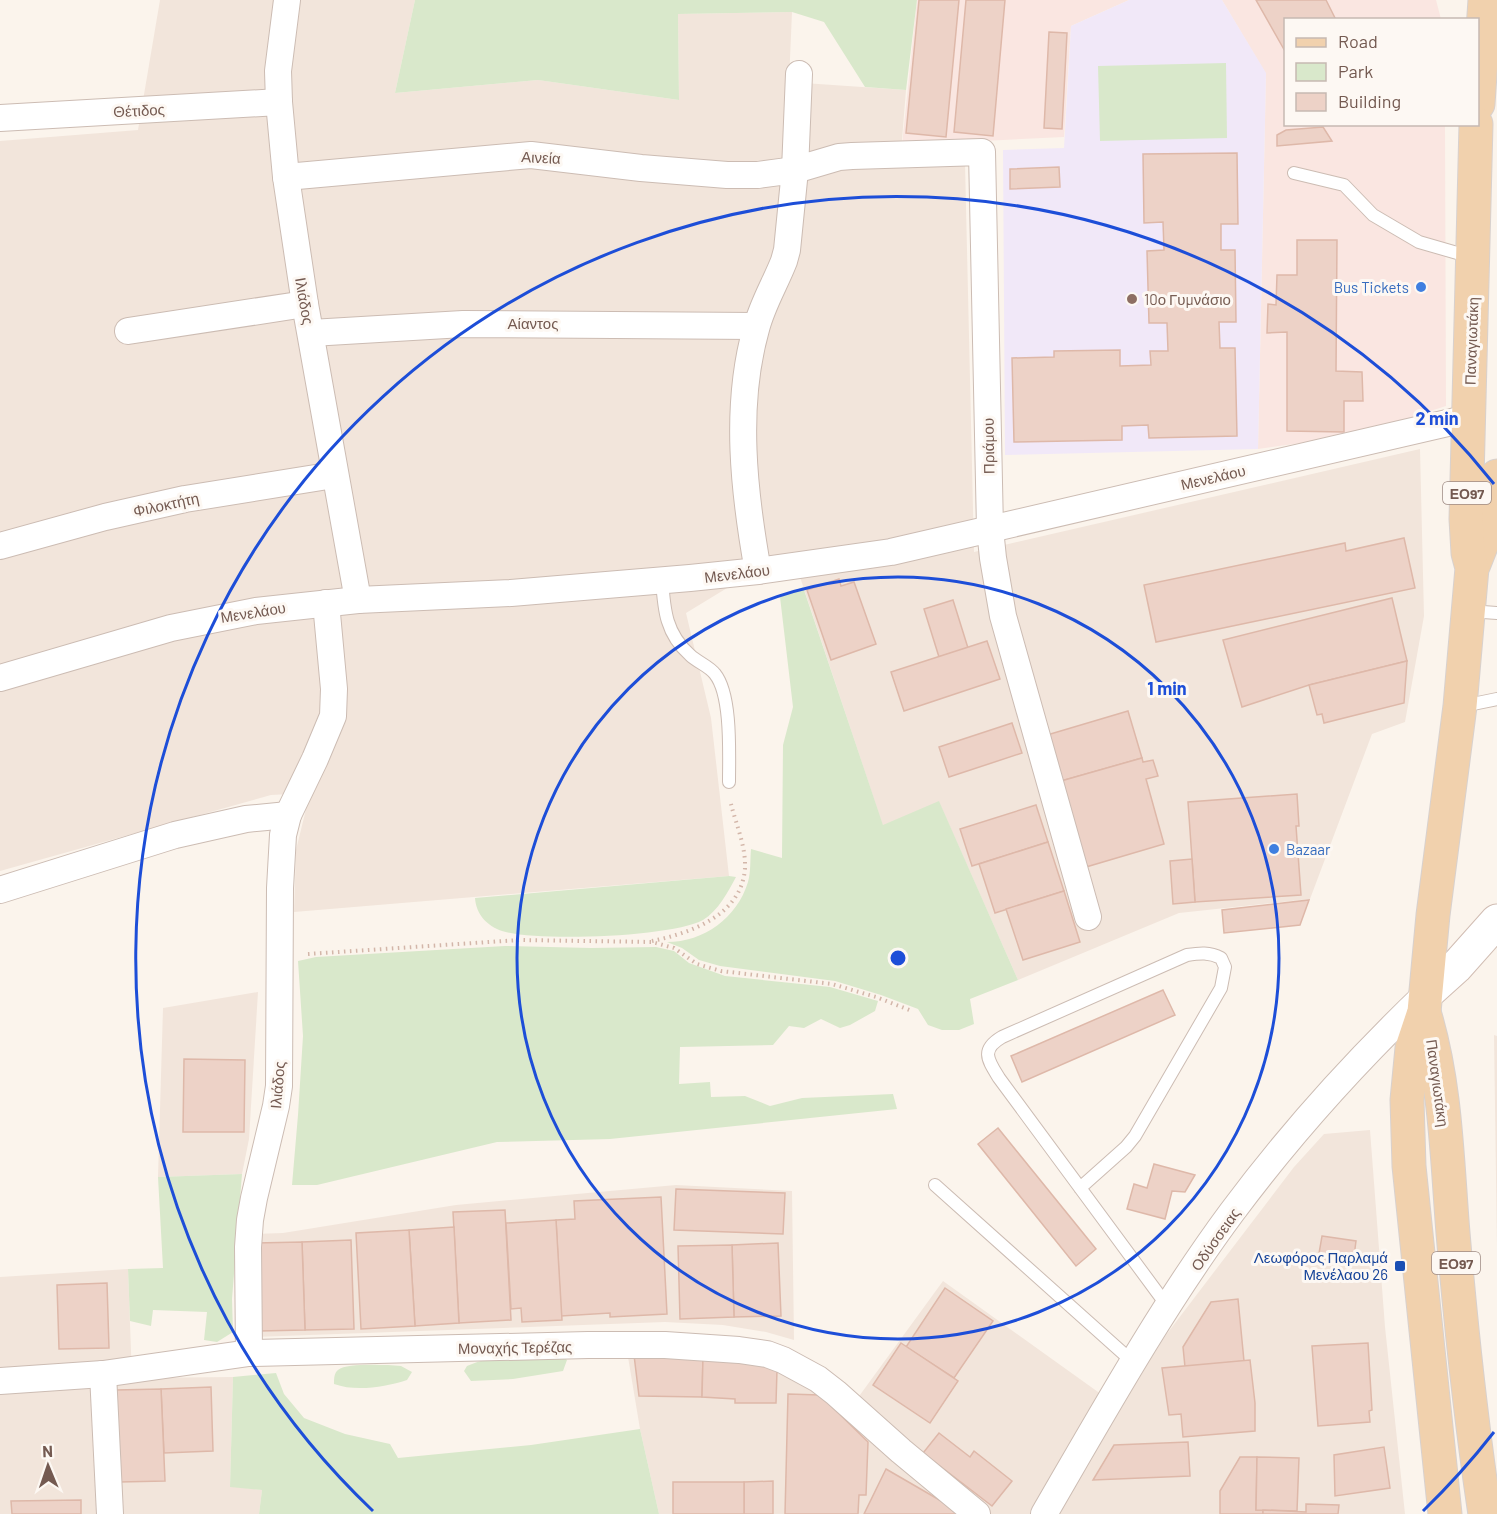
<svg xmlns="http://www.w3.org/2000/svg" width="1497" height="1514" font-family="Barlow,sans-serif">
<rect width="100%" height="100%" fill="#fbf4ec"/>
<!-- residential -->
<g fill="#f2e5db">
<polygon points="160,0 415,0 395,93 538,80 679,100 678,14 792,12 789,82 906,90 900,164 965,163 974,552 1420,449 1424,616 1405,722 1372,734 1310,899 1179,913 1018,980 939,802 883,826 800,577 732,585 686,613 711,718 729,876 294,912 296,850 310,793 271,795 0,871 0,141 138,130"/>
<polygon points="258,992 249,1139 242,1174 158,1177 163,1008"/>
<polygon points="1494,1035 1497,1036 1497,1248"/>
<polygon points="1370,1130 1385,1327 1405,1514 659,1514 640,1429 627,1351 751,1355 849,1410 943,1281 1119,1407 1166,1335 1294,1167 1324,1134"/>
<polygon points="676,1185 792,1191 794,1340 766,1332 723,1325 665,1322 254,1337 252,1234 283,1233 456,1205"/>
<polygon points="128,1269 132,1378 233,1377 230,1486 262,1490 259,1514 0,1514 0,1277"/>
</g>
<!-- commercial -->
<g fill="#fae6e1">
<polygon points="917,0 1129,0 1071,26 1064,137 902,145"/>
<polygon points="1222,0 1436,0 1441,19 1286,20 1286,124 1445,125 1446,406 1352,436 1258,449 1266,74"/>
</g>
<!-- education -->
<polygon fill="#f1e8f8" points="1129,0 1222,0 1266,73 1258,449 1005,455 1003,150 1064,148 1071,26"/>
<!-- green -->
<g fill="#d9e8cb">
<polygon points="415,0 917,0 906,90 865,87 824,22 792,12 678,14 679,100 538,80 395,93"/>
<polygon points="1226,63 1227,138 1100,141 1098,66"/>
<path d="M803,587L883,825L939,801L1018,980L970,999L974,1024L959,1030H942L928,1025L918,1009L881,995L835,981L720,966L699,960L682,948L667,942C704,942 737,918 748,882C751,872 750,859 751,849L782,858L783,745L793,707L780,597Z"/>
<path d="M729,876L736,877C728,892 718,911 703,920C673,937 536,942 502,931C487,926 476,914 475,898Z"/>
<polygon points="505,946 591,948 656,947 674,951 689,963 725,976 830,987 878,1001 875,1011 850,1025 840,1028 821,1019 804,1028 789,1026 773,1045 680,1047 679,1084 710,1082 711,1097 745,1096 770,1106 802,1098 893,1094 897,1109 610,1139 497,1142 317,1185 292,1185 298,1115 303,1036 298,961 316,957"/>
<polygon points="242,1174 232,1299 233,1332 217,1342 204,1340 207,1312 153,1310 151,1326 130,1321 128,1269 163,1268 158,1177"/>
<path d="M557,1353L567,1360L563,1371L513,1379L471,1381L464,1371L467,1366C495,1354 527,1354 557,1353Z"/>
<path d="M388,1365L401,1366L412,1372L407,1380C385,1387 356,1392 334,1384C334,1379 334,1373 338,1370C346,1363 377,1365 388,1365Z"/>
<polygon points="276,1373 284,1394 304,1418 345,1434 390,1444 398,1458 531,1445 640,1429 659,1514 259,1514 262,1490 230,1487 233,1377"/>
</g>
<!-- building -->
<g fill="#edd2c7" stroke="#deb8a9" stroke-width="1.5">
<polygon points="919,0 959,0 946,137 906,133"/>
<polygon points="966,0 1005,0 993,136 954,132"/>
<polygon points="1256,0 1326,0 1336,20 1286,20 1286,53"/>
<polygon points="1049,32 1067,33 1062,129 1044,128"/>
<polygon points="1323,127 1332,141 1277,146 1277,135 1286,130"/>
<polygon points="1237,153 1238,224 1221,224 1221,250 1235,250 1236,322 1219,322 1220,348 1235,348 1237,436 1149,438 1148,425 1122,426 1122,440 1014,442 1012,358 1054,357 1054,351 1120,350 1120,366 1151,365 1150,351 1168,351 1167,323 1149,323 1147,251 1164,250 1163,222 1144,223 1143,154"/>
<polygon points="1059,167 1060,187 1010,189 1010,169"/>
<polygon points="1297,240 1337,240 1336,371 1362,372 1363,401 1344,401 1344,432 1287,431 1287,332 1267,333 1268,304 1276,305 1277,275 1297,275"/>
<polygon points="1404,538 1415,588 1156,642 1144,585 1345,543 1346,551"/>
<polygon points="839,579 841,586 854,582 876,644 831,660 807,590"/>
<polygon points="1392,598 1407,661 1309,685 1242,707 1223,640"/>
<polygon points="953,600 968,648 939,657 924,609"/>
<polygon points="987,641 1000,679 904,711 891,672"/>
<polygon points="1407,661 1404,703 1324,723 1322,714 1317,715 1309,685"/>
<polygon points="1128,711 1142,758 1061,781 1047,735"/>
<polygon points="1012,723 1022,753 949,777 939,747"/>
<polygon points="1142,758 1143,762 1153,760 1158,776 1146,779 1164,844 1086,867 1061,781"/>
<polygon points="1297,794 1299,826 1296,826 1301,895 1195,902 1188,802"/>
<polygon points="1036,805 1048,842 972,866 960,829"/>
<polygon points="1048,842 1064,891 995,913 979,864"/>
<polygon points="1192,859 1195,902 1173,904 1170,861"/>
<polygon points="1064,891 1080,942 1023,960 1006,909"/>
<polygon points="1309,900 1300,925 1224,933 1222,910"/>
<polygon points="1163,990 1175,1015 1022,1082 1011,1056"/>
<polygon points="184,1059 245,1060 244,1132 183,1132"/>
<polygon points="998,1128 1096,1249 1076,1266 978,1144"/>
<polygon points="1154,1164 1195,1175 1185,1192 1172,1191 1165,1219 1127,1209 1134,1184 1147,1188"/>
<polygon points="676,1189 785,1193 783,1234 674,1230"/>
<polygon points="661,1197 667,1314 610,1317 610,1313 561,1316 556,1220 575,1219 574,1201"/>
<polygon points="505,1210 511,1320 459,1323 453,1212"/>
<polygon points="556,1220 562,1320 522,1322 521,1308 511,1309 506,1223"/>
<polygon points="454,1227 459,1323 415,1326 409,1230"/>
<polygon points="409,1230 415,1326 361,1329 356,1233"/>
<polygon points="1322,1236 1356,1241 1353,1264 1318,1259"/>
<polygon points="351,1240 354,1329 305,1330 302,1242"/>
<polygon points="302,1242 305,1330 259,1331 256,1243"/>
<polygon points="778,1243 781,1316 734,1317 732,1245"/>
<polygon points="732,1245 734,1317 680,1319 678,1246"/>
<polygon points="107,1283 109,1348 59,1349 57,1285"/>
<polygon points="945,1288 993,1321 954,1378 906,1347"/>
<polygon points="1238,1299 1244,1361 1185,1367 1183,1347 1211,1302"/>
<polygon points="901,1343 958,1381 930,1423 873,1385"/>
<polygon points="1368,1343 1372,1410 1369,1411 1370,1422 1318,1426 1312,1346"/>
<polygon points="634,1355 703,1357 702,1397 639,1396"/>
<polygon points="703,1357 737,1359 777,1370 776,1403 735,1403 735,1399 702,1397"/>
<polygon points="1250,1360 1255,1403 1255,1431 1183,1437 1181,1414 1169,1415 1162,1368"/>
<polygon points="211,1387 213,1451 164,1453 161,1389"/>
<polygon points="161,1389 165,1481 119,1482 116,1390"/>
<polygon points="788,1394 820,1395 868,1442 866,1495 859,1495 858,1514 785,1514"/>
<polygon points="939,1433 970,1457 974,1451 1012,1481 992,1506 923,1453"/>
<polygon points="1188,1442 1190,1476 1093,1480 1114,1445"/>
<polygon points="1384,1447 1390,1488 1335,1496 1334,1455"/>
<polygon points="1240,1457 1257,1457 1256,1510 1263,1510 1263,1514 1220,1514 1220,1491"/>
<polygon points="1257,1457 1299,1458 1297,1511 1256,1510"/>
<polygon points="886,1469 962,1513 962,1514 864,1514"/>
<polygon points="773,1481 773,1514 744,1514 744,1482"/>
<rect x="673" y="1482" width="71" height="32"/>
<polygon points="81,1500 81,1514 12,1514 11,1501"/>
<polygon points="1306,1504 1339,1505 1338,1514 1263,1514 1263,1510 1306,1512"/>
</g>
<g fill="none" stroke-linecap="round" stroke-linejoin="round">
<!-- lane casing -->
<g stroke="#ccbcb3" stroke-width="14">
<g id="lane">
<polyline points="1294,173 1344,185 1373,215 1419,242 1471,257"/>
<path d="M662,580C664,610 666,634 690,655C697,662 709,666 715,674C732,695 729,755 729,782"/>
<polyline points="1469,611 1497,613"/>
<polyline points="1463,706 1497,699"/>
<polyline points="935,1185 1134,1363"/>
<path d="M1080,1188L1126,1147L1135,1136L1221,988L1225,967L1221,958C1209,952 1200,953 1187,955L1002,1037C980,1050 988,1060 999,1078L1168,1307"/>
</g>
</g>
<!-- street casing -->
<g stroke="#ccbcb3" stroke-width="28">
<g id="street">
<polyline points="287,0 278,71 279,102 286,177 305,304 358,600"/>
<polyline points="799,74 795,170 839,157 852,156 982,152 990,529 993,558 1003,616 1088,917"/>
<polyline points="0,118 279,102"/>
<path d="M286,177L531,155L641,168L727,175H758L795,170L787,250L784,261C775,284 762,305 756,329C734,407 744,493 758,571"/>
<polyline points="128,331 305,304"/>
<polyline points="311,333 463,324 756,326"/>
<polyline points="0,546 105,517 185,499 334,475"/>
<polyline points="0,678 171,628 256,611 358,600 511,593 690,578 758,571 891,552 1469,418"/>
<polyline points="0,890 175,835 246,819 288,815"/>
<polyline points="249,1353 248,1247 250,1220 254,1198 276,1106 279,1086 280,888 283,835 288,815 315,759 333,716 334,689 326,603"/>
<polyline points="103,1374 110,1514"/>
<polyline points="0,1381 103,1374 249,1353 588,1345 665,1345 739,1350 767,1354 783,1360 818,1379 836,1393 901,1451 977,1514"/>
<path d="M1044,1514C1102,1414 1163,1305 1232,1212C1290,1134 1356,1061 1426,994"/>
</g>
</g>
<!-- secondary casing -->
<g stroke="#d1bdb3" stroke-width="35">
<polyline id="secondary" points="1426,994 1456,967 1497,921"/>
</g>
<!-- primary casing -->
<g stroke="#d8d1ce" stroke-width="35">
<g id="primary">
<polyline points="1478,104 1485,0"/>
<polyline points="1474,564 1488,528 1497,476"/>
<path d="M1424,1012C1446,1084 1447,1159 1453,1233C1461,1327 1471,1421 1485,1514"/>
<polyline points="1445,1514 1409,1166 1407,1100 1412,1048 1424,1012 1433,915 1460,706 1472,568 1468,553 1466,519 1476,124"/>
</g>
</g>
<!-- path -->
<g stroke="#d3b6a9" stroke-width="4" stroke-dasharray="1.5 4.5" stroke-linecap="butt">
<path d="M652,941C691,933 742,915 745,868C746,847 736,824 731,804"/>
<polyline points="308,954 519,940 652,942 674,948 697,964 721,971 832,984 876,997 912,1011"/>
</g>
<!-- lane -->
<use href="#lane" stroke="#fff" stroke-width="12"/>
<!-- street -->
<use href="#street" stroke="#fff" stroke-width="26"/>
<!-- secondary -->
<use href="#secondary" stroke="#fff" stroke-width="33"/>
<!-- primary -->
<use href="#primary" stroke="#f1d1ad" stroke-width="33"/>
</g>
<!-- distance rings -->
<g fill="none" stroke="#1d4ed8" stroke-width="3">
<circle cx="898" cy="958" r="381"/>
<path d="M1494 1432A762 762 0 0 1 1423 1511M373 1511A762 762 0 1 1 1494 484"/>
</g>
<!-- markers -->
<g fill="#3f7fe0" stroke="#fdf8f3" stroke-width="2">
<circle cx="1421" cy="287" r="6"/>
<circle cx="1274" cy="849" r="6"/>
</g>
<circle fill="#8d6e63" stroke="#fdf8f3" stroke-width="2" cx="1132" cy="299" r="6"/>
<rect fill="#1a4fb4" stroke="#fdf8f3" stroke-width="2" x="1394" y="1260" width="12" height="12" rx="3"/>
<g text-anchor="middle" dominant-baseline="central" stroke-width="6" stroke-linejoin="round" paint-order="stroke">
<!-- shield labels -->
<g fill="#fdf8f3" stroke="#9d8982" stroke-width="1.5">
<rect x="1443" y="482" width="48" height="22" rx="4.5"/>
<rect x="1432" y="1252" width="48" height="22" rx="4.5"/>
</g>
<g font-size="14" font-weight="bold" fill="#745a51">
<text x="1467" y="493">ΕΟ97</text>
<text x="1456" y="1263">ΕΟ97</text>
</g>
<!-- street labels -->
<g font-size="15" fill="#745a51" stroke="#fdf8f3">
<text transform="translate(139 110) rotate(-3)">Θέτιδος</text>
<text transform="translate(541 157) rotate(3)">Αινεία</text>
<text transform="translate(305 301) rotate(80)">Ιλιάδος</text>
<text x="533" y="323">Αίαντος</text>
<text transform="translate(1471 341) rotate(-88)">Παναγιωτάκη</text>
<text transform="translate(988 446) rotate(-91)">Πριάμου</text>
<text transform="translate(1213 477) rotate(-13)">Μενελάου</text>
<text transform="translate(166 504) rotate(-12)">Φιλοκτήτη</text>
<text transform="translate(737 573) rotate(-7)">Μενελάου</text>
<text transform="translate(253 612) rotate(-9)">Μενελάου</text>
<text transform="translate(1438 1083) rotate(82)">Παναγιωτάκη</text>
<text transform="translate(277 1085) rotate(-85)">Ιλιάδος</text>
<text transform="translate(1215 1239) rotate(-55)">Οδύσσειας</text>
<text transform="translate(515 1347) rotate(-1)">Μοναχής Τερέζας</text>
</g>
<!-- shop labels -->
<g font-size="15" fill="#366cbe" stroke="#fdf8f3" text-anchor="end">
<text x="1409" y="287">Bus Tickets</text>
<text x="1286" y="849" text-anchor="start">Bazaar</text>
</g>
<!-- education labels -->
<g font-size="15" fill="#785e54" stroke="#fdf8f3" text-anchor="start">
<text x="1144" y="299">10ο Γυμνάσιο</text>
</g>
<!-- transit labels -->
<g font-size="15" fill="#164399" stroke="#fdf8f3" text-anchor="end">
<text x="1388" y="1257">Λεωφόρος Παρλαμά<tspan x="1388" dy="17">Μενέλαου 26</tspan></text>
</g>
</g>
<circle cx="898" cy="958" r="9" fill="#1d4ed8" stroke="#fdf8f3" stroke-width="3"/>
<g font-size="18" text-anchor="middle" font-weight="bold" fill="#1d4ed8" stroke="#fdf8f3" stroke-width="6" stroke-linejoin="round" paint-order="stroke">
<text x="1437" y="425">2 min</text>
<text x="1167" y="695">1 min</text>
</g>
<!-- legend -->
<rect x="1284" y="18" width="195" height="108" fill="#fdf8f3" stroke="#c6b9b2" stroke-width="1.5"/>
<rect x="1296" y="38" width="30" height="9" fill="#f1d1ad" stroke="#c6b9b2" stroke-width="1.5"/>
<text x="1338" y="48" font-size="18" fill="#745a51">Road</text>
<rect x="1296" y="63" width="30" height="18" fill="#d9e8cb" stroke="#c6b9b2" stroke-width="1.5"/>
<text x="1338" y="78" font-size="18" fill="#745a51">Park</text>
<rect x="1296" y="93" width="30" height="18" fill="#edd2c7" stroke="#c6b9b2" stroke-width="1.5"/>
<text x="1338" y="108" font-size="18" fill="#745a51">Building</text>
<!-- north arrow -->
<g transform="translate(48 1466) rotate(358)" stroke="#fdf8f3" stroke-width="4.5" paint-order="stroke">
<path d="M0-4.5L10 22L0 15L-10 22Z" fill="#745a51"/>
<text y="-9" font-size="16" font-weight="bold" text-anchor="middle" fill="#745a51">N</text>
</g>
</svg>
